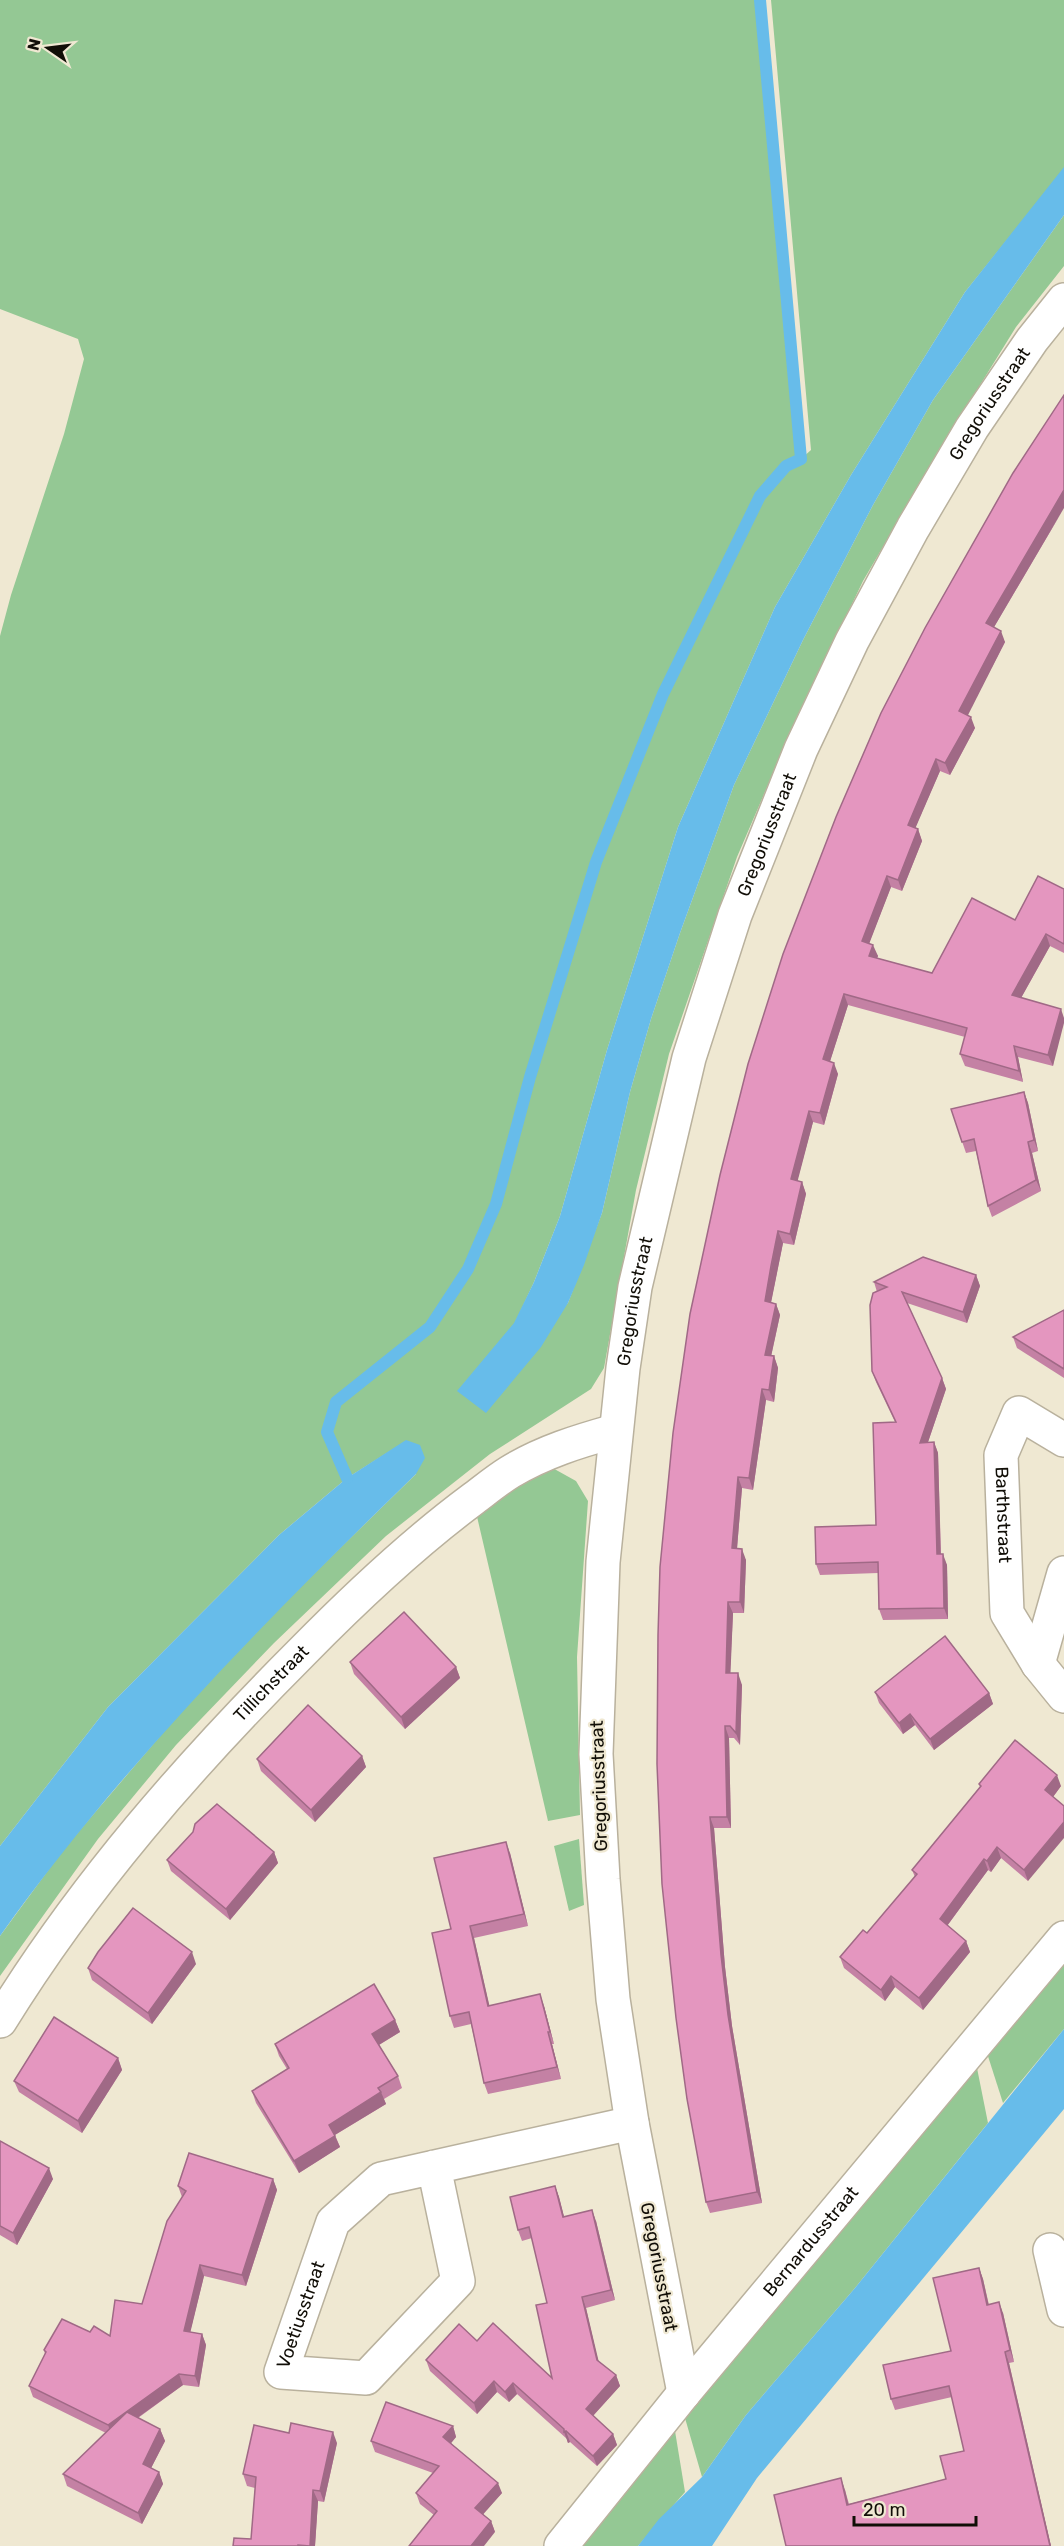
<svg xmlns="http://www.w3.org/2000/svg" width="1064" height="2546" font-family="Rubik,sans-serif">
<rect width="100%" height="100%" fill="#efe8d2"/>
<!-- green -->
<g fill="#94c894">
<polygon points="0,0 760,0 802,458 811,450 771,0 1064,0 1064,169 965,292 851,475 775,607 678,827 607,1050 560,1216 534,1282 515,1323 458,1391 568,1303 602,1213 630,1092 651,1019 680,933 734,785 803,640 873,505 933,400 1064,215 1064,266 1016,327 936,456 863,581 792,729 737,857 669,1054 636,1190 604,1368 591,1389 490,1454 386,1536 274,1643 176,1745 98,1839 0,1976 0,1936 63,1850 184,1708 291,1596 416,1474 406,1441 347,1478 279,1535 108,1707 0,1846 0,636 11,595 64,434 84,359 78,339 0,309"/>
<polygon points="549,1466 576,1481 588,1501 577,1657 580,1815 548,1821 475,1508"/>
<polygon points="579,1839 584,1905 569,1911 554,1846"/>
<polygon points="1064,1955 1064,2029 1003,2103 986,2050"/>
<polygon points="976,2063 988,2123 855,2288 746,2415 702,2477 685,2418 869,2190"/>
<polygon points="675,2431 685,2492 638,2546 579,2546"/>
</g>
<!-- water -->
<g fill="#67bcea">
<polygon points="1064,167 1064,215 933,400 873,505 803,640 734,785 680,933 651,1019 630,1092 602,1213 584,1265 568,1303 541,1347 486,1413 457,1391 514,1323 534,1282 560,1216 607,1050 678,827 775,607 851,475 965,292"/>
<path d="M406,1440L420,1445L425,1458L416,1474C267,1619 121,1766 0,1936V1846L108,1707L279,1535L347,1478Z"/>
<polygon points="1064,2029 1064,2109 757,2478 712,2546 638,2546 659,2519 702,2477 746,2415 855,2288"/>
</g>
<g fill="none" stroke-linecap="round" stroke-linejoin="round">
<!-- stream -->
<polyline stroke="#67bcea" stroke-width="12" points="347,1478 327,1432 336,1402 430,1327 468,1269 496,1204 530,1077 596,862 663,694 760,496 786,466 801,459 760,0"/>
<!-- street casing -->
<g stroke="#b9b19d" stroke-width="36">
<g id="street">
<path id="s1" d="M1064,1440L1019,1413L1001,1455L1007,1613L1038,1664L1064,1696"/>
<polyline points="1038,1664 1064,1573"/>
<path id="s2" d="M0,2021C84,1885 188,1766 301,1653C355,1598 411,1545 473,1499C485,1490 497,1480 510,1472C543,1452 579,1441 615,1431"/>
<path id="s3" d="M434,2167L458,2281L366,2378L281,2372L333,2222L381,2179L632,2123"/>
<polyline points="1050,2250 1064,2310"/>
<path id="s4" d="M684,2393L632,2123L613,1999L603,1879L596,1754L603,1562L623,1368L635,1287L689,1058L735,915L801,749L852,641L913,528L972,428L1032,340L1064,300"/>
<path id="s5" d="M561,2546L684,2393L1064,1938"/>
</g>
</g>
<!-- street -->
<use href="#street" stroke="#fff" stroke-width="33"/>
</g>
<!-- wall -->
<g fill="#c481a4">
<polygon points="1060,515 994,627 1005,642 967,715 975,728 950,775 940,771 915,828 918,829 922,841 902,891 891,887 869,943 878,956 877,958 932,973 1064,889 1064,953 1050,946 1021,998 1061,1009 1053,1066 1018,1057 1023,1082 965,1066 960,1054 965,1037 848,1005 830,1061 838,1074 824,1125 813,1122 797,1181 802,1182 806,1194 794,1245 783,1243 771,1302 776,1304 780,1315 771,1356 774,1356 778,1368 774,1402 766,1400 753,1490 742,1488 739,1524 737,1549 746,1560 744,1613 733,1613 730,1673 742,1685 740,1745 734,1738 729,1738 731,1828 714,1828 725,1967 732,2026 762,2203 710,2213 706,2202 676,2018 783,954"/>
<polygon points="1024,1092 1028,1103 1038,1151 1032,1153 1041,1191 992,1217 988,1206 976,1151 966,1153 951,1109"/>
<polygon points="976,1275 980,1286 967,1323 907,1303 942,1378 946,1389 928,1442 934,1442 938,1453 941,1554 947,1565 948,1619 883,1620 879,1609 878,1573 820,1575 816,1564 876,1525 895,1422 876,1382 872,1371 877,1292 874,1282"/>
<polygon points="1064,1310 1064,1378 1017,1348 1013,1337"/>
<polygon points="350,1662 456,1667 460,1678 405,1729 354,1674"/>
<polygon points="875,1692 989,1693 993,1704 934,1750 915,1725 903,1734 879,1703"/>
<polygon points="362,1756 366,1767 315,1822 261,1771 257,1759"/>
<polygon points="979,1784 1061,1786 1053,1797 1028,1881 1001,1858 991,1872 988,1870 947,1926 966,1941 970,1952 923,2010 895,1987 885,2001 844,1968 840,1957 867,1933 915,1877 912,1870 980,1787"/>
<polygon points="274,1852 278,1863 230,1920 171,1871 167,1860"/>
<polygon points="510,1853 528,1926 474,1938 489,2005 544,2006 554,2044 552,2044 561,2079 488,2094 484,2083 471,2024 454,2028 450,2016 451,1929"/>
<polygon points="196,1964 152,2024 92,1980 88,1968"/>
<polygon points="395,2020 400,2032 379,2045 398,2076 402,2088 384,2099 386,2104 335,2135 340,2147 299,2173 256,2103 252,2091 287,2069 279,2056 275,2044"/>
<polygon points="118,2058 122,2070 82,2133 19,2092 14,2081"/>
<polygon points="0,2141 53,2179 17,2245 0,2235"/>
<polygon points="273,2179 277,2190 246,2286 204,2276 190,2332 202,2334 206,2345 199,2387 183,2385 138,2418 160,2429 165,2441 151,2468 159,2472 163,2484 142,2524 67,2486 63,2474 106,2433 33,2397 29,2386 45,2354 44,2350 90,2332 110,2336 142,2304 182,2197 178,2186"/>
<polygon points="555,2186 559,2197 564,2217 596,2221 615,2300 586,2308 598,2361 616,2375 620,2386 593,2416 613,2434 617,2445 597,2466 570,2442 568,2443 567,2439 517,2394 509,2402 497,2392 477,2414 430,2371 426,2360 477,2341 552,2378 547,2303 532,2238 522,2241 518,2230"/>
<polygon points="979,2268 983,2279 989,2305 1003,2313 1014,2362 1009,2363 1051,2546 786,2546 845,2490 849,2504 946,2479 964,2451 952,2397 895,2410 891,2399 951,2351"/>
<polygon points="453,2426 456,2437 451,2443 502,2493 483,2514 491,2521 495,2532 434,2515 420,2504 416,2493 433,2473 375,2452 371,2441"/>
<polygon points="337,2443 324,2502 318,2501 315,2546 233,2546 251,2539 255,2488 247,2486 243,2474"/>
</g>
<!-- shaded-wall -->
<g fill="#a06986">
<polygon points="1064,490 1064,508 990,634 986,623"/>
<polygon points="1001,631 1005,642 964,723 959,711"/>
<polygon points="971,717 975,728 950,775 945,763"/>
<polygon points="936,759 940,771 912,836 908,825"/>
<polygon points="918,829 922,841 902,891 898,880"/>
<polygon points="887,876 891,887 866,952 862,941"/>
<polygon points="1046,934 1050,946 1016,1007 1012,995"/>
<polygon points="873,945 878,956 873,967 869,956"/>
<polygon points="844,994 848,1005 827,1071 823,1059"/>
<polygon points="1061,1009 1064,1018 1064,1023 1053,1066 1048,1055"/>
<polygon points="1014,1046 1018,1057 1023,1082 1019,1071"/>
<polygon points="834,1063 838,1074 824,1125 820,1113"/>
<polygon points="1024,1092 1028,1103 1038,1151 1034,1140"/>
<polygon points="809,1111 813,1122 795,1191 791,1179"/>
<polygon points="1028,1142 1032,1153 1041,1191 1036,1180"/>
<polygon points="802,1182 806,1194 794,1245 790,1234"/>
<polygon points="778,1231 783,1243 769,1313 765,1301"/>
<polygon points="976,1275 980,1286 967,1323 963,1312"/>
<polygon points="776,1304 780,1315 769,1366 765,1355"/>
<polygon points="774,1356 778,1368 774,1402 769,1390"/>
<polygon points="942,1378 946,1389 924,1454 920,1443"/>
<polygon points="762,1389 766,1400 753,1490 749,1478"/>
<polygon points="934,1442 938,1453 941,1565 937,1554"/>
<polygon points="738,1477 742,1488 736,1560 732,1548"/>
<polygon points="742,1549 746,1560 744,1613 740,1602"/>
<polygon points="943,1554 947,1565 948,1619 944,1608"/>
<polygon points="728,1602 733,1613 730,1684 726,1673"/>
<polygon points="456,1667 460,1678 405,1729 401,1717"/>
<polygon points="738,1673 742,1685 740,1745 736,1733"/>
<polygon points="989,1693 993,1704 934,1750 930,1739"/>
<polygon points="910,1714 915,1725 903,1734 899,1723"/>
<polygon points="725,1726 729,1738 731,1828 727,1817"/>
<polygon points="362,1756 366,1767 315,1822 311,1810"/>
<polygon points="1057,1775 1061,1786 1050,1801 1045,1790"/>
<polygon points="710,1817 714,1828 725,1967 732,2026 762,2203 757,2192 728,2015 721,1955"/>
<polygon points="1064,1822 1064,1838 1028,1881 1024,1870"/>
<polygon points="506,1842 510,1853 528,1926 524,1914"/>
<polygon points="997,1847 1001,1858 991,1872 987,1861"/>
<polygon points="274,1852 278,1863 230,1920 226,1909"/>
<polygon points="984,1859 988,1870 944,1930 940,1919"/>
<polygon points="470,1926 474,1938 492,2017 488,2006"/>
<polygon points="966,1941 970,1952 923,2010 919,1998"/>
<polygon points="192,1952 196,1964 152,2024 148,2013"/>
<polygon points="891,1976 895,1987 885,2001 881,1990"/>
<polygon points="540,1994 544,2006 554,2044 550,2032"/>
<polygon points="395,2020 400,2032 377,2046 372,2034"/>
<polygon points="548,2032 552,2044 561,2079 557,2067"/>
<polygon points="118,2058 122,2070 82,2133 78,2121"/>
<polygon points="381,2092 386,2104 333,2136 329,2125"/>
<polygon points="335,2136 340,2147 299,2173 294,2161"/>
<polygon points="49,2168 53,2179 17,2245 13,2233"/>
<polygon points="273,2179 277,2190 246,2286 242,2275"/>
<polygon points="555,2186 559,2197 567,2228 563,2217"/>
<polygon points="592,2210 596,2221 615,2300 611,2290"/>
<polygon points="200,2265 204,2276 188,2342 184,2331"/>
<polygon points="979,2268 983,2279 991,2316 987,2305"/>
<polygon points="582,2297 586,2308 601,2371 597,2360"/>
<polygon points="999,2302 1003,2313 1014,2362 1010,2350"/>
<polygon points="202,2334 206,2345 199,2387 195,2376"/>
<polygon points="1005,2352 1009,2363 1051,2546 1050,2546"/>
<polygon points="179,2374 183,2385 112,2436 108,2425"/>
<polygon points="616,2375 620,2386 590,2419 586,2409"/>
<polygon points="494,2381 497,2392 477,2414 474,2403"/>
<polygon points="513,2383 517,2394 509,2402 505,2392"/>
<polygon points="453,2426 456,2437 447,2448 443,2437"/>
<polygon points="160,2429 165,2441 147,2476 143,2464"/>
<polygon points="566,2431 570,2442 568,2443 564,2432"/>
<polygon points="333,2432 337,2443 324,2502 320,2491"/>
<polygon points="613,2434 617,2445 597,2466 593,2456"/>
<polygon points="159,2472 163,2484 142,2524 138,2513"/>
<polygon points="841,2478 845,2490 851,2516 847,2505"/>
<polygon points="498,2483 502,2493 479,2519 475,2508"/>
<polygon points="313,2490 318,2501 315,2546 310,2546"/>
<polygon points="491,2521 495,2532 484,2546 471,2546"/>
</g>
<!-- building -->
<g fill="#e496bf" stroke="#a06986" stroke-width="1.5">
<polygon points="1064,395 1064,490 986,623 1001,631 959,711 971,717 945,763 936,759 908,825 918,829 898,880 887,876 862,941 873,945 869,956 932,973 972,898 1015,920 1038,876 1064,889 1064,944 1046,934 1012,995 1061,1009 1048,1055 1014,1046 1019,1071 960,1054 967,1028 844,994 823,1059 834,1063 820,1113 809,1111 791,1179 802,1182 790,1234 778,1231 771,1266 765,1301 776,1304 765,1355 774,1356 769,1390 762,1389 749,1478 738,1477 735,1513 732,1548 742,1549 740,1602 728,1602 726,1673 738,1673 736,1733 730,1726 725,1726 727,1817 710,1817 721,1955 728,2015 757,2192 706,2202 687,2099 676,2018 662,1884 657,1764 658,1635 660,1567 673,1433 690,1314 720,1175 748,1064 783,954 836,817 881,713 925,628 1013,473"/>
<polygon points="1024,1092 1034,1140 1028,1142 1036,1180 988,1206 974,1139 962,1142 951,1109"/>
<polygon points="923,1257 976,1275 963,1312 902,1292 942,1378 920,1443 934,1442 937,1554 943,1554 944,1608 879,1609 878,1562 816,1564 815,1527 876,1525 873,1423 896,1422 872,1371 870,1305 873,1293 887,1287 874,1282"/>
<polygon points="1064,1310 1064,1369 1013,1337"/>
<polygon points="404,1612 456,1667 401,1717 350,1662"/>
<polygon points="945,1636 989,1693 930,1739 910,1714 899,1723 875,1692"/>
<polygon points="308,1705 362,1756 311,1810 257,1759"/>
<polygon points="1015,1740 1057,1775 1045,1790 1064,1806 1064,1822 1024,1870 997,1847 987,1861 984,1859 940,1919 966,1941 919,1998 891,1976 881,1990 840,1957 863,1930 867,1933 917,1874 912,1870 981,1786 979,1784"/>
<polygon points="217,1804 274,1852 226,1909 167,1860 193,1832 195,1824"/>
<polygon points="506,1842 524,1914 470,1926 488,2006 540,1994 550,2032 548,2032 557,2067 484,2083 469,2012 450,2016 432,1933 451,1929 434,1858"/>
<polygon points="133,1908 192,1952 148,2013 88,1968 98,1952"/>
<polygon points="374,1984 395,2020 372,2034 398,2076 378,2088 381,2092 329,2125 335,2136 294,2161 252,2091 289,2068 275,2044"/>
<polygon points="54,2017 118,2058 78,2121 14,2081"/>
<polygon points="0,2141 49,2168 13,2233 0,2226"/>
<polygon points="189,2153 273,2179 242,2275 200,2265 184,2331 202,2334 195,2376 179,2374 108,2425 29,2386 46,2352 44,2350 62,2319 90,2332 94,2326 110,2336 115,2300 142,2304 167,2221 186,2191 178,2186"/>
<polygon points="555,2186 563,2217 592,2210 611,2290 582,2297 597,2360 616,2375 586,2409 613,2434 593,2456 566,2431 564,2432 564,2429 513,2383 505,2392 494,2381 474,2403 426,2360 459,2324 477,2341 493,2323 552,2378 536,2305 547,2303 529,2227 518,2230 510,2197"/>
<polygon points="979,2268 987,2305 999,2302 1010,2350 1005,2352 1050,2546 786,2546 774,2495 841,2478 847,2505 946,2479 940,2456 964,2451 949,2386 891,2399 883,2365 951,2351 933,2278"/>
<polygon points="386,2402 453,2426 443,2437 498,2483 475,2508 491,2521 471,2546 409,2546 437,2511 416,2493 439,2466 371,2441"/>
<polygon points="127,2412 160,2429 143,2464 159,2472 138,2513 63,2474"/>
<polygon points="291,2423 333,2432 320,2491 313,2490 310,2546 298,2545 298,2546 233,2546 234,2538 251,2539 256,2477 243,2474 254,2425 289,2433"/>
</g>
<g text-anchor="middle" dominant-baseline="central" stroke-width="4.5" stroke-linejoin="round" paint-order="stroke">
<!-- street labels -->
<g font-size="18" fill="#110e07" stroke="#efe8d2">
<text stroke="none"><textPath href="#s4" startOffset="2073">Gregoriusstraat</textPath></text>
<text stroke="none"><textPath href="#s4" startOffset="1587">Gregoriusstraat</textPath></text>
<text stroke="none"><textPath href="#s4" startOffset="1101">Gregoriusstraat</textPath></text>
<text stroke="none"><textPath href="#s1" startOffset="158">Barthstraat</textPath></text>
<text stroke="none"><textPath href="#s2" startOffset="434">Tillichstraat</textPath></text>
<text transform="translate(599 1786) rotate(-92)">Gregoriusstraat</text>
<text stroke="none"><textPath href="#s5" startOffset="394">Bernardusstraat</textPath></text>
<text transform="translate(659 2267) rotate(79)">Gregoriusstraat</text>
<text stroke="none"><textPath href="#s3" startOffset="396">Voetiusstraat</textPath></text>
</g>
</g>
<!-- north arrow -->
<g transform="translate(48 48) rotate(284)" stroke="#efe8d2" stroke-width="4.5" paint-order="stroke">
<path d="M0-4.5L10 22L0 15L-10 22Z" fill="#110e07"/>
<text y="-9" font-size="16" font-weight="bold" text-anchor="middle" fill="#110e07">N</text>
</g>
<!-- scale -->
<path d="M854 2516v9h122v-9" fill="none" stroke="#110e07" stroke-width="3"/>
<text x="863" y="2516" font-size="18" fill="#110e07" stroke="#efe8d2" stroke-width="4.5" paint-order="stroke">20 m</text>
</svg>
